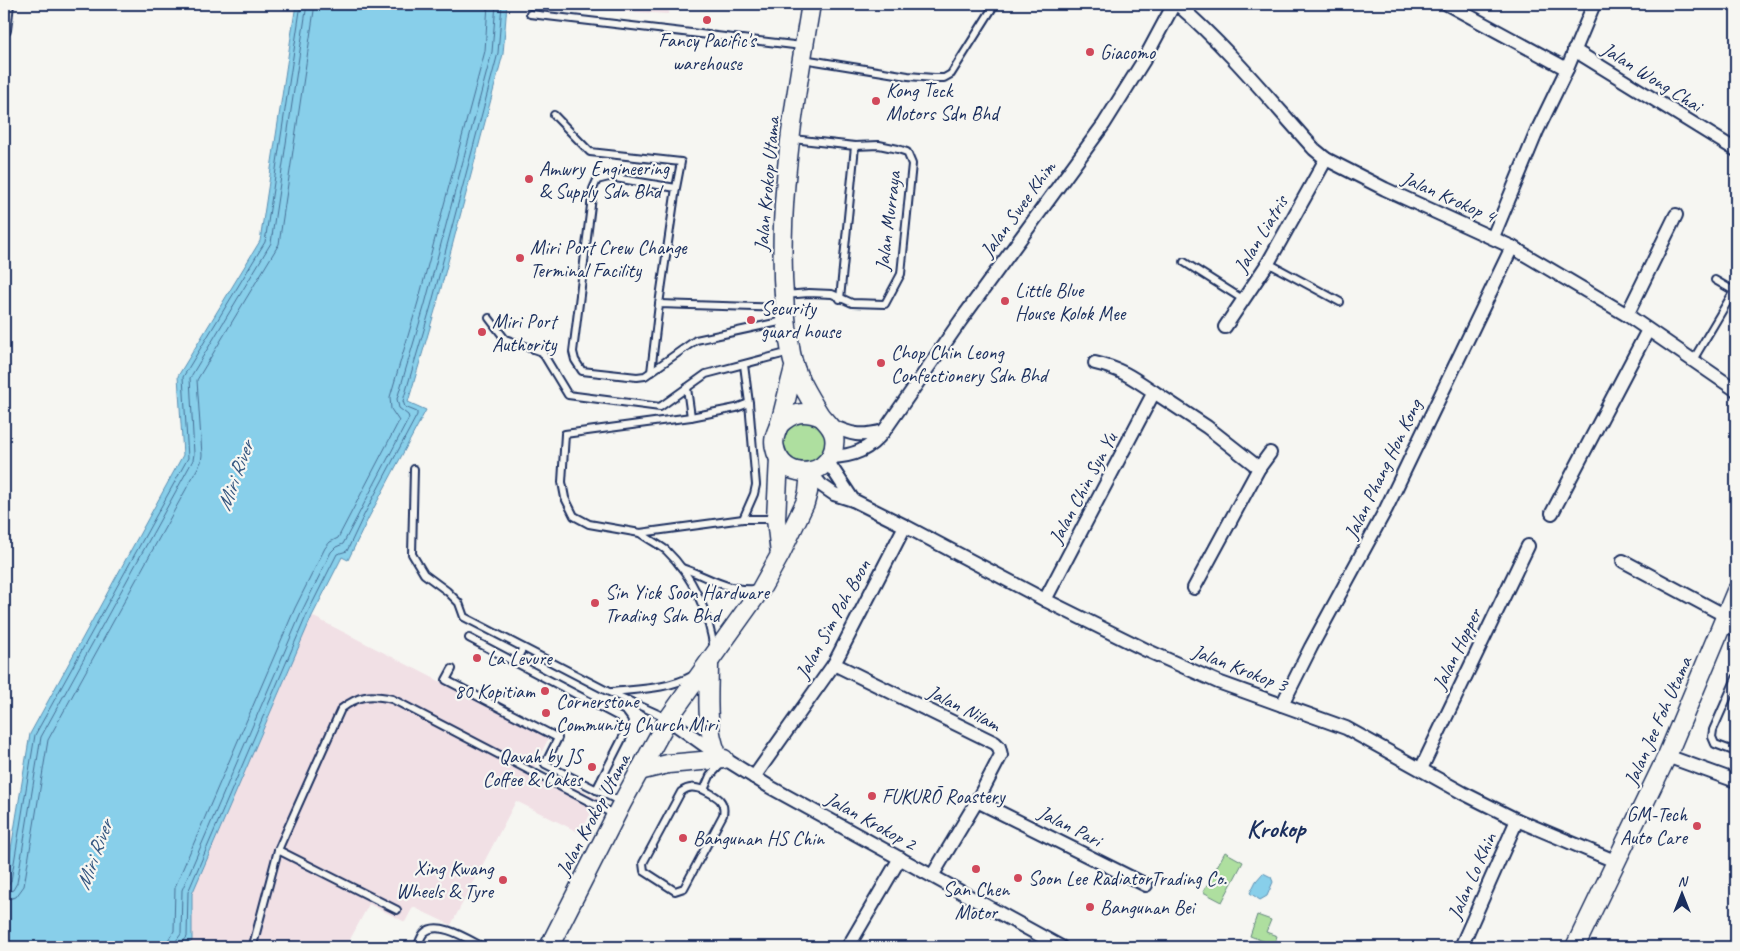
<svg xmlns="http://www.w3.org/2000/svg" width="1740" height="951" font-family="Caveat,sans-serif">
<rect width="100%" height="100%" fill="#f6f6f2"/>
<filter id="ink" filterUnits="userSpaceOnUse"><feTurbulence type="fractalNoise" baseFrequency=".02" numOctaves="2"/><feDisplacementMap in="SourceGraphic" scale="10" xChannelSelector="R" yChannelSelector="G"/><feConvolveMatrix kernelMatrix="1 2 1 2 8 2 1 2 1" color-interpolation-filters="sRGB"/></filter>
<g filter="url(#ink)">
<!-- built -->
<g fill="#f1e0e5">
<polygon points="607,4 670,4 668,14 606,10"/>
<polygon points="312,616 549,737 534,768 599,799 580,833 516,801 451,925 413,907 405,922 369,904 346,947 183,947 192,941 192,894"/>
</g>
<!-- green -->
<g fill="#aedf9f" stroke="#64877e">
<path d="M799,420C820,422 825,427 827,449L813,465L791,462C776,442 779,434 799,420Z"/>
<polygon points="1225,852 1243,862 1222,902 1203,892"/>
<polygon points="1257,915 1271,920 1266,932 1277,936 1274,945 1250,936"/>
</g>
<!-- water -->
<g fill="#88cfea" stroke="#5c8fb2">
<polygon points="296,4 507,4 503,54 436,307 408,402 426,410 369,517 348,560 342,557 312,616 192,894 192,941 183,947 4,947 4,891 30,734 183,455 178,376 260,241"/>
<polygon points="1263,873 1271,877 1273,882 1267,896 1260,900 1250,893 1256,881"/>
</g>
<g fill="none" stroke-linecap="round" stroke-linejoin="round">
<!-- shore -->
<g stroke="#476f96" stroke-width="1">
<polyline points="4,886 8,885 11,881 35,735 188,458 183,377 265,242 301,4"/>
<polyline points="4,893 13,890 17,883 41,737 193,460 194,454 190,378 271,243 307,4"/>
<polyline points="4,900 16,897 24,886 48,740 201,462 202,455 197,380 279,244 315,4"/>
<polyline points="167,947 168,940 174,931 175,887 295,608 325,548 330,542 338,538 399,421 391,409 390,397 418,302 485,51 488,4"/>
<polyline points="175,947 176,941 181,934 182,890 302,611 331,552 336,547 343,544 409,418 408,415 399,408 397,399 425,304 492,52 496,4"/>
<polyline points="181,947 182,943 187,937 188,892 307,614 337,554 347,551 364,515 417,415 417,412 405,407 403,401 431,306 498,53 502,4"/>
</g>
<!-- lane casing -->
<g stroke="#1b2f5e" stroke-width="10">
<g id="lane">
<polyline points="530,14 802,46"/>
<polyline points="803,59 908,76 934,78 944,78 951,74 995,4"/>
<polyline points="554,115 590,152 681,162 676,188"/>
<polyline points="1184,262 1244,300"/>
<polyline points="1268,263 1340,302"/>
<polyline points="785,295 809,293 832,294 852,303 885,304 901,274 912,164 907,152 898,149 879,145 855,146 793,139"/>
<polyline points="840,299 855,146"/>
<polyline points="659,304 676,188 609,177 597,180 593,189 573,352 575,360 582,371 637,377 645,376 696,340 784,321"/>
<polyline points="489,318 505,339 542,352 568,395 660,407 706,374 790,352"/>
<polyline points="1693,360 1734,291 1715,280"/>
<polyline points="651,372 659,304 783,308"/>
<polyline points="687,388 691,417"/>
<polyline points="749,403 736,408 691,417 565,434 562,482 565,498 574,516 589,524 640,533 743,519 775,519"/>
<polyline points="414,469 412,554 424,574 447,591 459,603 464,617 607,691 667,718"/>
<polyline points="743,519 754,494 756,485 749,403 744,365"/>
<path d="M640,533C648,539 658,544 666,550C693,576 709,613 714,650"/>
<path d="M682,568C710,577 725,591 756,589"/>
<polyline points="1722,626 1736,633"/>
<polyline points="469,638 621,718 624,722 624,735 596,790"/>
<polyline points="515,662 523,648"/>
<polyline points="452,669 446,680 558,738 545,764 621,802"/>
<polyline points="1736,678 1713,730 1712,737 1715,744 1736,752"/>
<path d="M612,692C640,689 668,689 692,676"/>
<path d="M704,790C716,796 726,800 723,815L684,888L675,891L644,871L643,863L681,792C689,786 694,787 704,790L710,776L723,762"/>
<path d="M397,910L278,850L341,709C359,695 370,694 392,699L615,815"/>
<polyline points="253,945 278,850"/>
<path d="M417,947C419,943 421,936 424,933C438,919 469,940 483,947"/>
</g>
</g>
<!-- street casing -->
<g stroke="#1b2f5e" stroke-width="16">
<g id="street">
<path d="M1177,4C1227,47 1270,100 1314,149L1326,159L1385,189L1512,247L1627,315L1736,390"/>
<polyline points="1447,4 1567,69"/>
<polyline points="4,30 7,4"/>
<polyline points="1574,50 1736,150"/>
<polyline points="1493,237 1537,131 1567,69 1594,4"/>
<polyline points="1627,315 1676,215"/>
<polyline points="1225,327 1268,263 1326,159"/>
<path d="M1095,363C1121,369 1132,377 1154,392"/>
<path d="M830,425C852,435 860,437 884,431"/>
<path d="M831,457C854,456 869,450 884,431L961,320L1104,124L1144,60L1174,4"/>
<polyline points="828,462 853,500"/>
<polyline points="1259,468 1270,453"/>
<polyline points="810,472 821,485 834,494 853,500 905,526 1045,600 1146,650 1218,682 1346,728 1463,793 1517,820 1617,862"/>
<polyline points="1552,513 1648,330"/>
<polyline points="1623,561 1726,616"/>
<polyline points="1045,600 1154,392 1207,427 1259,468 1194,588"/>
<polyline points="834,664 995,743 999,747 1001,755 977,801 932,876"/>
<polyline points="1282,705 1311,647 1386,509 1512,247"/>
<polyline points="668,719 717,754 770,787 1061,947"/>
<polyline points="1667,756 1736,781"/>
<polyline points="1421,769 1528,546"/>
<polyline points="754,777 834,664 905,526"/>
<polyline points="977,801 1146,885"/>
<polyline points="848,947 900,858"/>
<polyline points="1461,947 1517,820"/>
</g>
</g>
<!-- secondary casing -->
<g stroke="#1b2f5e" stroke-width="21">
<g id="secondary">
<path d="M794,368C789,386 785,405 780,423C777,431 772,439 775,448C777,459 786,469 797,471C805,473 816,471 822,466C831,459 836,448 834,436C832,426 825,422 820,415C808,396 795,375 791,353C770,239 792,118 811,4"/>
<path d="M779,425C793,412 804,410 821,417"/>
<polyline points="779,458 776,519 780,554"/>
<path d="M709,663C709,692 705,726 717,754"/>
<polyline points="639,771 668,764 724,759"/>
<polyline points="549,947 622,803 668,719 761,589 780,555 805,503 808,492 810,472"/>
<polyline points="1575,947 1667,756 1736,591"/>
</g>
</g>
<!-- lane -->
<use href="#lane" stroke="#f6f6f2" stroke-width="6"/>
<!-- street -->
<use href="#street" stroke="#f6f6f2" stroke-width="12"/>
<!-- secondary -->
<use href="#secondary" stroke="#f6f6f2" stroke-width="18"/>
</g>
</g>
<!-- markers -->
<g fill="#d1495b" stroke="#f6f6f2" stroke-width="2">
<circle cx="707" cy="20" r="5"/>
<circle cx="1090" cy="52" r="5"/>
<circle cx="876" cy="101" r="5"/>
<circle cx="529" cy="179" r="5"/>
<circle cx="520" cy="258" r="5"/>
<circle cx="1005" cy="301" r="5"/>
<circle cx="751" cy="320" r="5"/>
<circle cx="482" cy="332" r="5"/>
<circle cx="881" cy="363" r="5"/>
<circle cx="595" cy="603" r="5"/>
<circle cx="477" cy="658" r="5"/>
<circle cx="545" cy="691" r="5"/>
<circle cx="546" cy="713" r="5"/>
<circle cx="592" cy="767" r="5"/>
<circle cx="872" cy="796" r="5"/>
<circle cx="1697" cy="826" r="5"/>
<circle cx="683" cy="838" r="5"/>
<circle cx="976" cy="869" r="5"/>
<circle cx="1018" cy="878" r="5"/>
<circle cx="503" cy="880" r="5"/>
<circle cx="1090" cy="907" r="5"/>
</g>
<g text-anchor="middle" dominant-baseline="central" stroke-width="4.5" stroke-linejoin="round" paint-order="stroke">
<!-- poi labels -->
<g font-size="20" fill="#1b2f5e" stroke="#f6f6f2" text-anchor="start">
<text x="707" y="40" text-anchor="middle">Fancy Pacific's<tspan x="707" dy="23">warehouse</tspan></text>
<text x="1100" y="52">Giacomo</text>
<text x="886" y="90">Kong Teck<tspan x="886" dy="23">Motors Sdn Bhd</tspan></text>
<text x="539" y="168">Amwry Engineering<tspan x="539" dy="23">&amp; Supply Sdn Bhd</tspan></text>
<text x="530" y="247">Miri Port Crew Change<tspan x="530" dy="23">Terminal Facility</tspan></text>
<text x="1015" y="290">Little Blue<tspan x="1015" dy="23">House Kolok Mee</tspan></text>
<text x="761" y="308">Security<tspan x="761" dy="23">guard house</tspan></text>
<text x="492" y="321">Miri Port<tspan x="492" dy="23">Authority</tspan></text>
<text x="891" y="352">Chop Chin Leong<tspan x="891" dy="23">Confectionery Sdn Bhd</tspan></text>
<text x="605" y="592">Sin Yick Soon Hardware<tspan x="605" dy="23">Trading Sdn Bhd</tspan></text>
<text x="487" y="658">La Levure</text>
<text x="535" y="691" text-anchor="end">80 Kopitiam</text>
<text x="556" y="701">Cornerstone<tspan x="556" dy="23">Community Church Miri</tspan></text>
<text x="582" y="756" text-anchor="end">Qavah by JS<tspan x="582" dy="23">Coffee &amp; Cakes</tspan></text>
<text x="882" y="796">FUKURŌ Roastery</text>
<text x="1687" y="814" text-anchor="end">GM-Tech<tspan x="1687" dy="23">Auto Care</tspan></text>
<text x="693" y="838">Bangunan HS Chin</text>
<text x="493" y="868" text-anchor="end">Xing Kwang<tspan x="493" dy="23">Wheels &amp; Tyre</tspan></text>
<text x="1028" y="878">Soon Lee RadiatorTrading Co.</text>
<text x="976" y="889" text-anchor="middle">San Chen<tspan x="976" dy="23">Motor</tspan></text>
<text x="1100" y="907">Bangunan Bei</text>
</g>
<!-- street labels -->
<g font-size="20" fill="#1b2f5e" stroke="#f6f6f2">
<text transform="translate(1652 77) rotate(32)">Jalan Wong Chai</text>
<text transform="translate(767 184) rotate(-85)">Jalan Krokop Utama</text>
<text transform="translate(1449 197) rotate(24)">Jalan Krokop 4</text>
<text transform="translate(1018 209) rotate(-54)">Jalan Swee Khim</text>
<text transform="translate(888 221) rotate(-83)">Jalan Murraya</text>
<text transform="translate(1261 234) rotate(-59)">Jalan Liatris</text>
<text transform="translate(1383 469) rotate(-64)">Jalan Phang Hon Kong</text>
<text transform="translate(1083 488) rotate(-62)">Jalan Chin Syn Yu</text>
<text transform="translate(833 619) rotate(-61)">Jalan Sim Poh Boon</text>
<text transform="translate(1457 649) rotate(-64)">Jalan Hopper</text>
<text transform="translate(1240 668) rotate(21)">Jalan Krokop 3</text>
<text transform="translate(964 708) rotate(27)">Jalan Nilam</text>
<text transform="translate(1658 721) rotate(-66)">Jalan Jee Foh Utama</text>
<text transform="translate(593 815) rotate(-62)">Jalan Krokop Utama</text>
<text transform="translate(871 821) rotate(29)">Jalan Krokop 2</text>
<text transform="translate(1070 826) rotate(27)">Jalan Pari</text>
<text transform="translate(1472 876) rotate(-66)">Jalan Lo Khin</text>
</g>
<!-- water labels -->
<g font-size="21" font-style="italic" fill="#365781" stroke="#f6f6f2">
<text transform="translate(235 476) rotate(-70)">Miri River</text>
<text transform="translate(94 855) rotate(-70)">Miri River</text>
</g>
<!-- district labels -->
<g font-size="25" font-weight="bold" fill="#1b2f5e" stroke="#f6f6f2">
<text x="1276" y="829">Krokop</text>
</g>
</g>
<!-- margin -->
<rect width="1740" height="951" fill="none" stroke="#f6f6f2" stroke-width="20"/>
<rect x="10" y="10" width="1720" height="931" fill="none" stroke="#1b2f5e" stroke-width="2" filter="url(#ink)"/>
<!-- north arrow -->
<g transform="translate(1682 894)" stroke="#f6f6f2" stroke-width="4" paint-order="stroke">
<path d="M0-4L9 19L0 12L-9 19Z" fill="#1b2f5e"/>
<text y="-8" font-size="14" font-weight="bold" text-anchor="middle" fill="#1b2f5e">N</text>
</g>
</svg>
